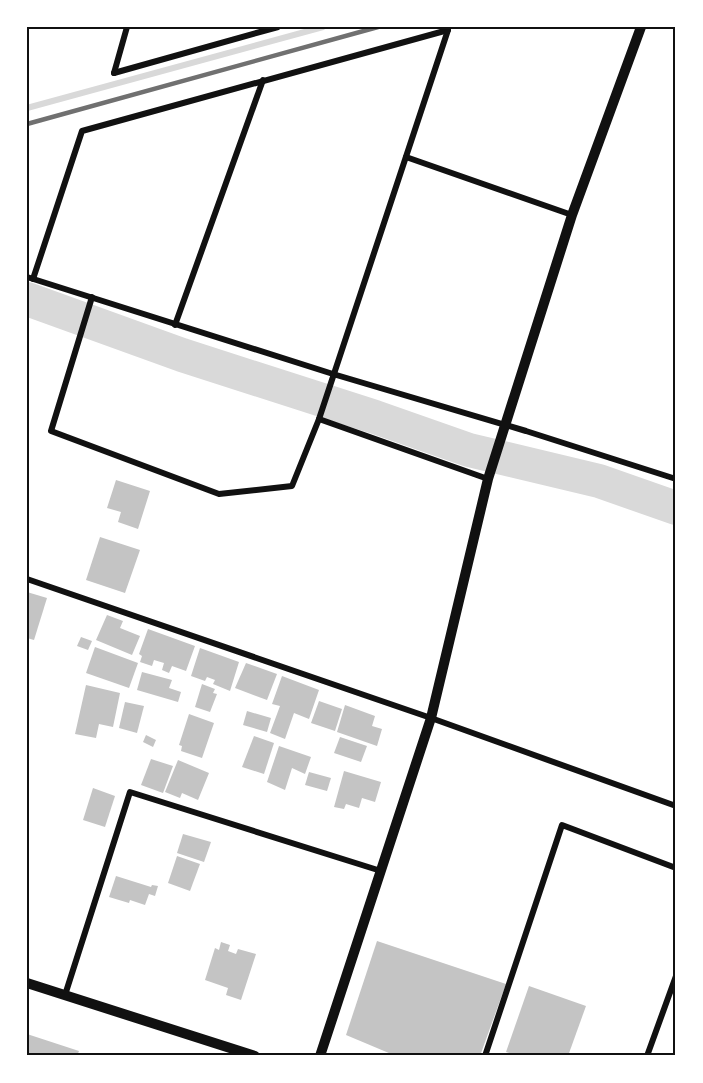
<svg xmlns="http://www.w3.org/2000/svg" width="703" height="1083" font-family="'Archivo Narrow',sans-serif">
<rect width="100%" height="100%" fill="#fff"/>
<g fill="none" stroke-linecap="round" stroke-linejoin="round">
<!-- stream -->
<polyline stroke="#d9d9d9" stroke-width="6" points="27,108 323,27"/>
<!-- river -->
<polyline stroke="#d9d9d9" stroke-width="34" points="27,299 182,355 375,417 469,450 599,481 676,508"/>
</g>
<!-- building -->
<g fill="#c4c4c4">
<polygon points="116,480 150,491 138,529 118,522 121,512 107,508"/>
<polygon points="100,537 140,550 125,593 86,580"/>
<polygon points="27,592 47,598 34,640 27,638"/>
<polygon points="107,615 123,621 120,628 140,636 132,655 96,640"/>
<polygon points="148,629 195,646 186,671 172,666 169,673 162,670 164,663 154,660 152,666 140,662 142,656 139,654"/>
<polygon points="81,637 92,641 88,650 77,646"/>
<polygon points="95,647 138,663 129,688 86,673"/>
<polygon points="200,648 239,662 230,691 213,684 215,680 207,677 205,681 191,676"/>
<polygon points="246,663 277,674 267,700 235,688"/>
<polygon points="142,672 172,680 169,688 181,692 178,702 137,690"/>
<polygon points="282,676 319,690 309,719 294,713 285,739 270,733 280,706 272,704"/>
<polygon points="202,684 215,689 213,693 217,694 210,712 195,707"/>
<polygon points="86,685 120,693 113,727 99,724 96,738 75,734"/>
<polygon points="319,701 342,709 335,731 311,723"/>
<polygon points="125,702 144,706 137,733 119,728"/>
<polygon points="345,705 375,716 372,726 382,729 377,746 337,732"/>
<polygon points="247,711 271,718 267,732 243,725"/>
<polygon points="189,714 214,723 202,758 181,751 182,746 179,745"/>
<polygon points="146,735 156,740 153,747 143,742"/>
<polygon points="254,736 274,743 264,774 242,767"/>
<polygon points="340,737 367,746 361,762 334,753"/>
<polygon points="279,746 311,757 305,774 292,768 285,790 267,782"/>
<polygon points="151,759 173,766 163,793 141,785"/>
<polygon points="178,760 209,773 198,800 182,793 180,798 165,792"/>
<polygon points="344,771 381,782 375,802 362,798 359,808 346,804 344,809 334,807"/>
<polygon points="309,772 331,778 327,791 305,785"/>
<polygon points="93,788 115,796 105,827 83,820"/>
<polygon points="183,834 211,842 204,862 177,853"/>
<polygon points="177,856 200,864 190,891 168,883"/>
<polygon points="116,876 151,887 152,885 158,886 155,896 149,894 145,905 130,900 129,903 109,897"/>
<polygon points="377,941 506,984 480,1056 396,1056 346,1035"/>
<polygon points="221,942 230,945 228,951 236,954 238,949 256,954 241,1000 226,995 228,988 205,980 215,948 219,950"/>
<polygon points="529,986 586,1006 568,1056 518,1056 506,1052"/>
<polygon points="27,1034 79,1051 77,1056 27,1056"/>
</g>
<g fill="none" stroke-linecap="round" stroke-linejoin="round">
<!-- minor -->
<g stroke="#111" stroke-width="6">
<polyline points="114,73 278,27"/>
<polyline points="114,73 127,27"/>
<polyline points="406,157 572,215"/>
<polyline points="27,277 333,374 526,431 676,479"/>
<polyline points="33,279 82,131 448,30"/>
<polyline points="92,297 51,431 219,494 292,486 319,419 448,30"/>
<polyline points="175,325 263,80"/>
<polyline points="319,419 488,479"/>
<polyline points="27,579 431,718 676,806"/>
<polyline points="65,995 130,792 381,871"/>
<polyline points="485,1056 562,825 676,868"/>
<polyline points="647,1056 676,976"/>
</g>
<!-- tertiary -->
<g stroke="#111" stroke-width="10">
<polyline points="27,983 255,1056"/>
<polyline points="320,1056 431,718 488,479 572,215 641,27"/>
</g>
<!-- rail -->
<polyline stroke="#707070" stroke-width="4.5" points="27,124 378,27"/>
</g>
<!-- border -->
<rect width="703" height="1083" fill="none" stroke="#ffffff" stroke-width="57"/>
<rect x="28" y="28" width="646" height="1026" fill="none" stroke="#111" stroke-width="2"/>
</svg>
